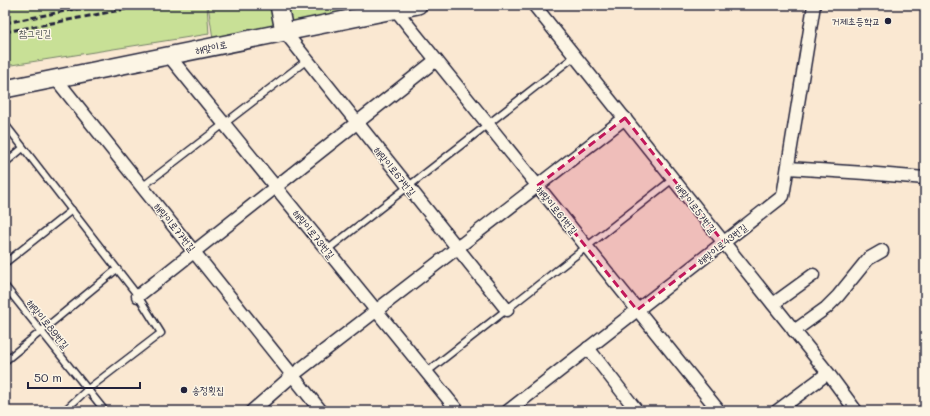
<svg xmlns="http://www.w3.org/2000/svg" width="930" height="416" font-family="Mali,'Poor Story',sans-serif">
<rect width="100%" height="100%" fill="#fae8d2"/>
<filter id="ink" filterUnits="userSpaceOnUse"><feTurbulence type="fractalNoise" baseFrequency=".025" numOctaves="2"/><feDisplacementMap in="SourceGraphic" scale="8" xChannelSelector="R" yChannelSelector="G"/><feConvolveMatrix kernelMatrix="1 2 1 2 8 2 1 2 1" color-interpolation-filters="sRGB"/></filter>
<g filter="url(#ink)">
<!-- green -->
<g fill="#c8e096" stroke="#758168">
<polygon points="5,5 207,5 209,34 5,66"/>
<polygon points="208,5 388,5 214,46"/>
</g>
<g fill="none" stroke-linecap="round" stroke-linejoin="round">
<!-- lane casing -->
<g stroke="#22223b" stroke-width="9">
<g id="lane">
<polyline points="5,124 138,296 161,333 88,389 64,411"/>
<polyline points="5,163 23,148"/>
<polyline points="142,187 307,60"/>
<polyline points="327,250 575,56"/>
<polyline points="5,263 72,210"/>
<polyline points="5,286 105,411"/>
<polyline points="5,361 117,269"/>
<polyline points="427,372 673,179"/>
</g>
</g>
<!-- street casing -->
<g stroke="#22223b" stroke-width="15">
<g id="street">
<polyline points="534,5 828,373 856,411"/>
<polyline points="395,9 719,411"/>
<polyline points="284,31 507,310"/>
<polyline points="169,56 458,411"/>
<polyline points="56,79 321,411"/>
<polyline points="788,168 865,173 925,178"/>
<polyline points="138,296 436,60"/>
<polyline points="773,304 813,275"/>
<polyline points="794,331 826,308 838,296 868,259 882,251"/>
<polyline points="588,348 637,411"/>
<polyline points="252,411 293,375 625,118"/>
<polyline points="508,411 783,196 814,5"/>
<polyline points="777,411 828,373"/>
</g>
</g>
<!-- secondary casing -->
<g stroke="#22223b" stroke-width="20">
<g id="secondary">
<polyline points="279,5 284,31"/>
<polyline points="5,89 418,5"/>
</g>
</g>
<!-- lane -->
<use href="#lane" stroke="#fcf5e5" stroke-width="6"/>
<!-- street -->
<use href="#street" stroke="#fcf5e5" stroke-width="12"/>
<!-- secondary -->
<use href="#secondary" stroke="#fcf5e5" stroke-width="17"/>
<!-- rail -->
<g stroke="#22223b" stroke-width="3" stroke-dasharray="6 3" stroke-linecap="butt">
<polyline points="5,23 96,5"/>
<polyline points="5,32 147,5"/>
</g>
</g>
</g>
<!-- marked area -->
<path fill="#c2185b" fill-opacity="0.2" stroke="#c2185b" stroke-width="3" stroke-dasharray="8 5" stroke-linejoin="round" d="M625,118L724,243L637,310L537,186Z"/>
<!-- markers -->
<g fill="#22223b" stroke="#fcf5e5" stroke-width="1.5">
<circle cx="888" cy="21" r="4"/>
<circle cx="184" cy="390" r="4"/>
</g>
<g text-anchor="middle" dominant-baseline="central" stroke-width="3" stroke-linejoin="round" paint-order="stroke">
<!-- poi labels -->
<g font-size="10" fill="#22223b" stroke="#fcf5e5" text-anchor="end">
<text x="880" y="21">거제초등학교</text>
<text x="192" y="390" text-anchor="start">송정횟집</text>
</g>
<!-- park labels -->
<g font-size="10" fill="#4c5252" stroke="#fcf5e5">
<text x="35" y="33">참그린길</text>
</g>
<!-- street labels -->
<g font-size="10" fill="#22223b" stroke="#fcf5e5">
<text transform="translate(211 47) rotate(-12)">해맞이로</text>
<text transform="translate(395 171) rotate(51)">해맞이로67번길</text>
<text transform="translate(696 208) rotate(52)">해맞이로57번길</text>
<text transform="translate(557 210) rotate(51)">해맞이로61번길</text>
<text transform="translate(175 227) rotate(51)">해맞이로77번길</text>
<text transform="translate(314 234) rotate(51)">해맞이로73번길</text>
<text transform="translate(722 244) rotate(-38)">해맞이로43번길</text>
<text transform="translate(48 324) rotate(51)">해맞이로89번길</text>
</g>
</g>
<!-- margin -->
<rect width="930" height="416" fill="none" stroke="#fcf5e5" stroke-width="20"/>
<rect x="10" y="10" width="910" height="396" fill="none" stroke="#22223b" stroke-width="1.5" filter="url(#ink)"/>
<!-- scale -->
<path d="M28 382v6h112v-6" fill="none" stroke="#22223b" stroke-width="2"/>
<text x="34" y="382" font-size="12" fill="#22223b" stroke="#fcf5e5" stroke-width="3" paint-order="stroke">50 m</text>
</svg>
